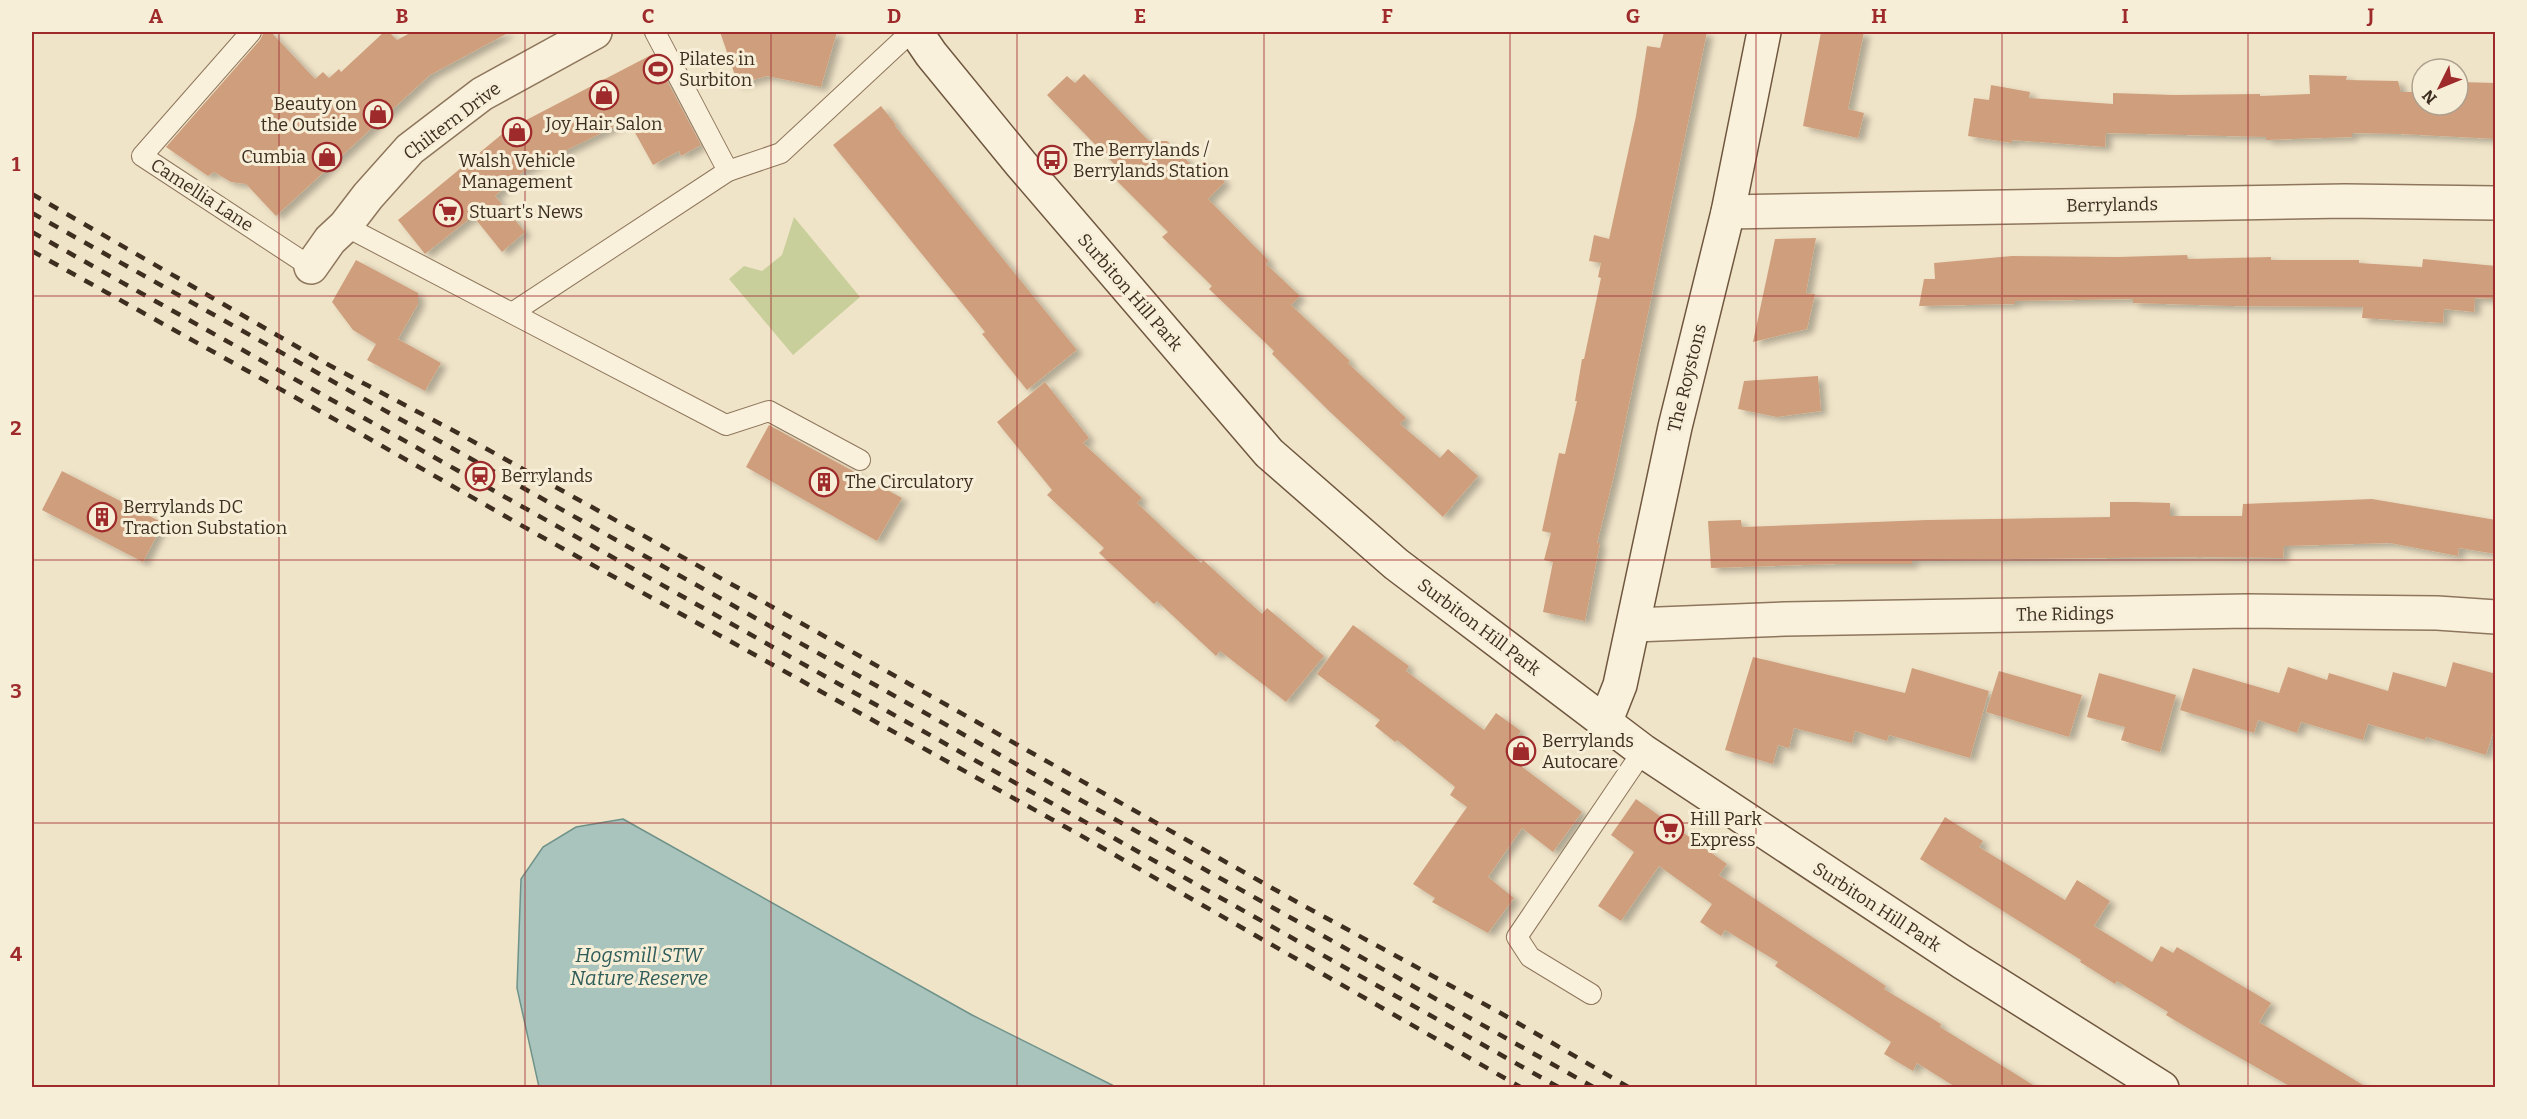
<svg xmlns="http://www.w3.org/2000/svg" width="2527" height="1119" font-family="Bitter,serif">
<defs>
<filter id="shadow"><feDropShadow dx="6" dy="4" stdDeviation="3" flood-color="#0004"/></filter>
</defs>
<rect width="100%" height="100%" fill="#f0e4c8"/>
<!-- green -->
<polygon fill="#c9cf9b" points="794,217 860,297 793,355 729,279 744,266 762,271 782,255"/>
<!-- water -->
<polygon fill="#a9c4bc" stroke="#6f938a" stroke-width="1.5" points="623,819 972,1015 1116,1087 539,1087 517,988 521,879 543,847 576,827"/>
<!-- building -->
<g fill="#cf9f7d" filter="url(#shadow)">
<polygon points="264,32 271,32 315,79 323,72 329,78 339,69 341,72 384,32 389,32 397,40 412,32 510,32 430,75 276,216 246,184 231,182 214,172 208,176 166,147 260,40"/>
<polygon points="720,32 837,32 821,87 767,76 738,84"/>
<polygon points="1664,32 1707,32 1615,471 1597,543 1600,543 1585,621 1543,612 1553,562 1544,560 1551,533 1542,531 1559,453 1565,454 1577,401 1575,401 1582,359 1584,359 1601,278 1598,277 1601,263 1589,261 1594,235 1609,239 1636,116 1647,46 1660,48"/>
<polygon points="1821,32 1864,32 1848,109 1864,113 1858,138 1803,126"/>
<polygon points="653,54 701,145 681,156 679,151 653,165 628,120 524,171 495,196 525,232 502,252 473,216 425,254 398,220 507,130"/>
<polygon points="1084,74 1149,141 1167,141 1195,168 1204,160 1225,182 1208,199 1269,261 1266,264 1300,296 1291,305 1350,361 1348,363 1406,418 1400,424 1440,458 1448,449 1478,476 1443,517 1329,411 1272,354 1274,351 1209,289 1212,286 1162,237 1168,232 1108,172 1115,165 1047,95 1067,76 1075,83"/>
<polygon points="2309,75 2347,76 2346,80 2398,81 2401,92 2422,92 2422,105 2458,105 2458,82 2496,83 2496,139 2401,134 2352,133 2352,137 2266,140 2266,137 2106,133 2105,147 2012,140 2012,143 1968,136 1974,98 1989,100 1991,85 2030,92 2029,98 2113,104 2113,93 2174,95 2260,94 2260,96 2310,94"/>
<polygon points="881,106 896,125 895,126 1077,350 1027,390 982,334 985,332 965,307 833,145"/>
<polygon points="1816,238 1806,293 1815,294 1807,329 1753,342 1775,239"/>
<polygon points="2187,255 2188,259 2271,257 2271,260 2359,260 2359,263 2422,267 2423,259 2496,266 2496,299 2475,298 2474,312 2444,309 2443,323 2362,318 2363,307 2231,306 2133,303 2133,299 2015,301 2015,304 1919,306 1924,279 1935,279 1934,263 2012,256 2118,257"/>
<polygon points="356,260 418,293 418,304 398,339 441,363 425,391 367,360 376,344 353,330 332,302"/>
<polygon points="1818,376 1821,411 1777,417 1738,409 1744,381"/>
<polygon points="1045,382 1089,438 1083,443 1142,498 1137,503 1179,543 1201,563 1203,560 1262,614 1267,608 1324,656 1286,702 1220,651 1216,656 1157,601 1154,604 1099,553 1104,548 1047,495 1052,490 997,422"/>
<polygon points="769,425 902,498 877,541 746,467"/>
<polygon points="62,471 163,523 143,562 42,510"/>
<polygon points="2372,499 2496,520 2496,554 2459,548 2458,556 2390,543 2284,546 2283,558 2200,557 1912,560 1912,564 1836,564 1711,568 1708,521 1741,520 1742,527 1927,520 2110,517 2110,502 2135,502 2170,503 2170,516 2242,516 2243,504"/>
<polygon points="1353,625 1409,666 1406,671 1484,730 1496,713 1521,731 1505,754 1582,812 1553,852 1522,828 1488,877 1514,898 1488,933 1432,902 1435,898 1413,884 1467,807 1450,795 1455,787 1397,740 1395,742 1375,726 1380,720 1317,674"/>
<polygon points="1753,657 1905,693 1912,668 1989,691 1970,758 1889,735 1887,741 1855,731 1852,743 1794,728 1789,748 1778,745 1773,764 1725,750"/>
<polygon points="2453,662 2496,674 2496,723 2486,755 2426,737 2425,740 2368,724 2363,740 2301,722 2297,733 2258,720 2254,733 2180,710 2193,668 2279,693 2288,667 2327,680 2329,673 2388,691 2393,672 2446,687"/>
<polygon points="1999,671 2082,695 2069,737 1986,712"/>
<polygon points="2099,673 2176,695 2160,752 2121,740 2125,727 2087,717"/>
<polygon points="1636,799 1727,864 1719,875 1886,986 1884,989 1941,1024 1940,1027 2038,1088 1957,1088 1917,1063 1913,1071 1884,1054 1891,1042 1775,966 1778,962 1725,930 1721,936 1700,922 1712,904 1659,866 1621,921 1598,906 1634,852 1611,835"/>
<polygon points="1945,817 1983,841 1979,847 2065,900 2077,880 2110,901 2094,926 2152,962 2161,946 2173,953 2177,947 2271,1003 2259,1022 2368,1088 2293,1088 2203,1037 2166,1015 2168,1012 2117,981 2115,984 2080,962 2081,960 1920,859"/>
</g>
<g fill="none" stroke-linecap="round" stroke-linejoin="round">
<!-- lane casing -->
<g stroke="#8d765c" stroke-width="22">
<g id="lane">
<polyline points="251,32 142,156 311,267"/>
<polyline points="728,171 781,153 911,32"/>
<polyline points="345,226 726,425 769,411 860,460"/>
<polyline points="512,313 728,171 655,32"/>
<polyline points="1591,994 1530,957 1517,937 1643,751"/>
</g>
</g>
<!-- street casing -->
<g stroke="#8d765c" stroke-width="36">
<g id="street">
<polyline points="1728,212 2345,201 2496,203"/>
<polyline points="311,267 330,240 345,226 368,196 410,149 482,94 595,32"/>
<polyline points="1634,625 1785,619 2248,611 2437,613 2496,617"/>
</g>
</g>
<!-- secondary casing -->
<g stroke="#6f573f" stroke-width="36">
<g id="secondary">
<polyline points="916,32 931,54 1021,164 1269,453 1396,564 1643,751 1962,962 2162,1088"/>
<polyline points="1605,723 1620,685 1675,427 1728,212 1764,32"/>
</g>
</g>
<!-- lane -->
<use href="#lane" stroke="#faf1dc" stroke-width="20"/>
<!-- street -->
<use href="#street" stroke="#faf1dc" stroke-width="33"/>
<!-- secondary -->
<use href="#secondary" stroke="#faf1dc" stroke-width="33"/>
<!-- rail -->
<g stroke="#3d2e20" stroke-width="4.5" stroke-dasharray="10 10" stroke-linecap="butt">
<polyline points="32,194 329,365 456,432 760,600 1297,902 1497,1011 1630,1088"/>
<polyline points="32,213 1595,1088"/>
<polyline points="32,232 1560,1088"/>
<polyline points="32,251 361,434 533,532 1080,835 1522,1088"/>
</g>
</g>
<!-- grid -->
<path fill="none" stroke="#9e2a2b" stroke-width="1.5" stroke-opacity="0.55" d="M279,32V1088M525,32V1088M771,32V1088M1017,32V1088M1264,32V1088M1510,32V1088M1756,32V1088M2002,32V1088M2248,32V1088M32,296H2496M32,560H2496M32,823H2496"/>
<!-- icons -->
<defs>
<g id="stadium-ring" transform="scale(1.5)"><circle r="9.5" fill="#f7eed8" stroke="#9e2a2b" stroke-width="1.5"/><path d="M0-5a6.5 5 0 1 0 0 10a6.5 5 0 1 0 0-10ZM-3.5-1.8h7v3.6h-7Z" fill="#9e2a2b"/></g>
<g id="shop-ring" transform="scale(1.5)"><circle r="9.5" fill="#f7eed8" stroke="#9e2a2b" stroke-width="1.5"/><path d="M-5-2.5h2.3a2.7 3.5 0 0 1 5.4 0H5L5.5 6h-11ZM-1.5-2.5h3a1.5 2.3 0 0 0-3 0Z" fill="#9e2a2b"/></g>
<g id="bus-ring" transform="scale(1.5)"><circle r="9.5" fill="#f7eed8" stroke="#9e2a2b" stroke-width="1.5"/><path d="M-5-6H5V4H4V6H2V4H-2V6H-4V4H-5ZM-3.5-4V0h7V-4ZM-3.5 1.2v1.5H-2V1.2ZM2 1.2v1.5H3.5V1.2Z" fill="#9e2a2b"/></g>
<g id="supermarket-ring" transform="scale(1.5)"><circle r="9.5" fill="#f7eed8" stroke="#9e2a2b" stroke-width="1.5"/><path d="M-6-5.5h2.5l.6 2H6L4.5 2H-2.5L-4.4-4H-6ZM-1.5 3.2a1.3 1.3 0 1 0 .1 0ZM3 3.2a1.3 1.3 0 1 0 .1 0Z" fill="#9e2a2b"/></g>
<g id="station-ring" transform="scale(1.5)"><circle r="9.5" fill="#f7eed8" stroke="#9e2a2b" stroke-width="1.5"/><path d="M-3-6H3Q5-6 5-4V2Q5 4 3 4L4.5 6H3L1.5 4h-3L-3 6H-4.5L-3 4Q-5 4-5 2V-4Q-5-6-3-6ZM-3.5-4v3h7v-3ZM-3.5 1v1.5H-2V1ZM2 1v1.5H3.5V1Z" fill="#9e2a2b"/></g>
<g id="building-ring" transform="scale(1.5)"><circle r="9.5" fill="#f7eed8" stroke="#9e2a2b" stroke-width="1.5"/><path d="M-4-6H4V6H1V3H-1V6H-4ZM-2.5-4.3h1.7v1.8h-1.7ZM.8-4.3h1.7v1.8H.8ZM-2.5-1h1.7V.8h-1.7ZM.8-1h1.7V.8H.8Z" fill="#9e2a2b"/></g>
</defs>
<g fill-rule="evenodd">
<use href="#stadium-ring" x="658" y="69"/>
<use href="#shop-ring" x="604" y="95"/>
<use href="#shop-ring" x="378" y="114"/>
<use href="#shop-ring" x="517" y="132"/>
<use href="#shop-ring" x="327" y="157"/>
<use href="#bus-ring" x="1052" y="160"/>
<use href="#supermarket-ring" x="448" y="212"/>
<use href="#station-ring" x="480" y="476"/>
<use href="#building-ring" x="824" y="482"/>
<use href="#building-ring" x="102" y="517"/>
<use href="#shop-ring" x="1521" y="751"/>
<use href="#supermarket-ring" x="1669" y="829"/>
</g>
<g text-anchor="middle" dominant-baseline="central" stroke-width="6" stroke-linejoin="round" paint-order="stroke">
<!-- poi labels -->
<g font-size="18" fill="#3d2e20" stroke="#f7eed8" text-anchor="start">
<text x="679" y="59">Pilates in<tspan x="679" dy="21">Surbiton</tspan></text>
<text x="357" y="104" text-anchor="end">Beauty on<tspan x="357" dy="21">the Outside</tspan></text>
<text x="604" y="124" text-anchor="middle">Joy Hair Salon</text>
<text x="1073" y="150">The Berrylands /<tspan x="1073" dy="21">Berrylands Station</tspan></text>
<text x="306" y="157" text-anchor="end">Cumbia</text>
<text x="517" y="161" text-anchor="middle">Walsh Vehicle<tspan x="517" dy="21">Management</tspan></text>
<text x="469" y="212">Stuart's News</text>
<text x="501" y="476">Berrylands</text>
<text x="845" y="482">The Circulatory</text>
<text x="123" y="507">Berrylands DC<tspan x="123" dy="21">Traction Substation</tspan></text>
<text x="1542" y="741">Berrylands<tspan x="1542" dy="21">Autocare</tspan></text>
<text x="1690" y="819">Hill Park<tspan x="1690" dy="21">Express</tspan></text>
</g>
<!-- street labels -->
<g font-size="18" fill="#3d2e20" stroke="#f7eed8">
<text transform="translate(452 121) rotate(-37)">Chiltern Drive</text>
<text transform="translate(202 195) rotate(33)">Camellia Lane</text>
<text transform="translate(2112 205) rotate(-1)">Berrylands</text>
<text transform="translate(1130 292) rotate(49)">Surbiton Hill Park</text>
<text transform="translate(1687 378) rotate(-76)">The Roystons</text>
<text transform="translate(2065 614) rotate(-1)">The Ridings</text>
<text transform="translate(1479 627) rotate(37)">Surbiton Hill Park</text>
<text transform="translate(1877 907) rotate(33)">Surbiton Hill Park</text>
</g>
<!-- water labels -->
<g font-size="20" font-style="italic" fill="#2f5d5a" stroke="#f7eed8">
<text x="639" y="955">Hogsmill STW<tspan x="639" dy="23">Nature Reserve</tspan></text>
</g>
</g>
<!-- border -->
<rect width="2527" height="1119" fill="none" stroke="#f7eed8" stroke-width="66"/>
<!-- north arrow -->
<g transform="translate(2440 87) rotate(227)"><circle r="28" fill="#f7eed8" stroke="#ada18e" stroke-width="1.5"/>
<path d="M0-4.5L10 22L0 15L-10 22Z" fill="#9e2a2b"/>
<text y="-9" font-size="16" font-weight="bold" text-anchor="middle" fill="#3d2e20">N</text>
</g>
<rect x="33" y="33" width="2461" height="1053" fill="none" stroke="#9e2a2b" stroke-width="2"/>
<g font-size="20" text-anchor="middle" font-weight="bold" fill="#9e2a2b">
<text x="156" y="23">A</text>
<text x="402" y="23">B</text>
<text x="648" y="23">C</text>
<text x="894" y="23">D</text>
<text x="1140" y="23">E</text>
<text x="1387" y="23">F</text>
<text x="1633" y="23">G</text>
<text x="1879" y="23">H</text>
<text x="2125" y="23">I</text>
<text x="2371" y="23">J</text>
<text x="16" y="171">1</text>
<text x="16" y="435">2</text>
<text x="16" y="698">3</text>
<text x="16" y="961">4</text>
</g>
</svg>
